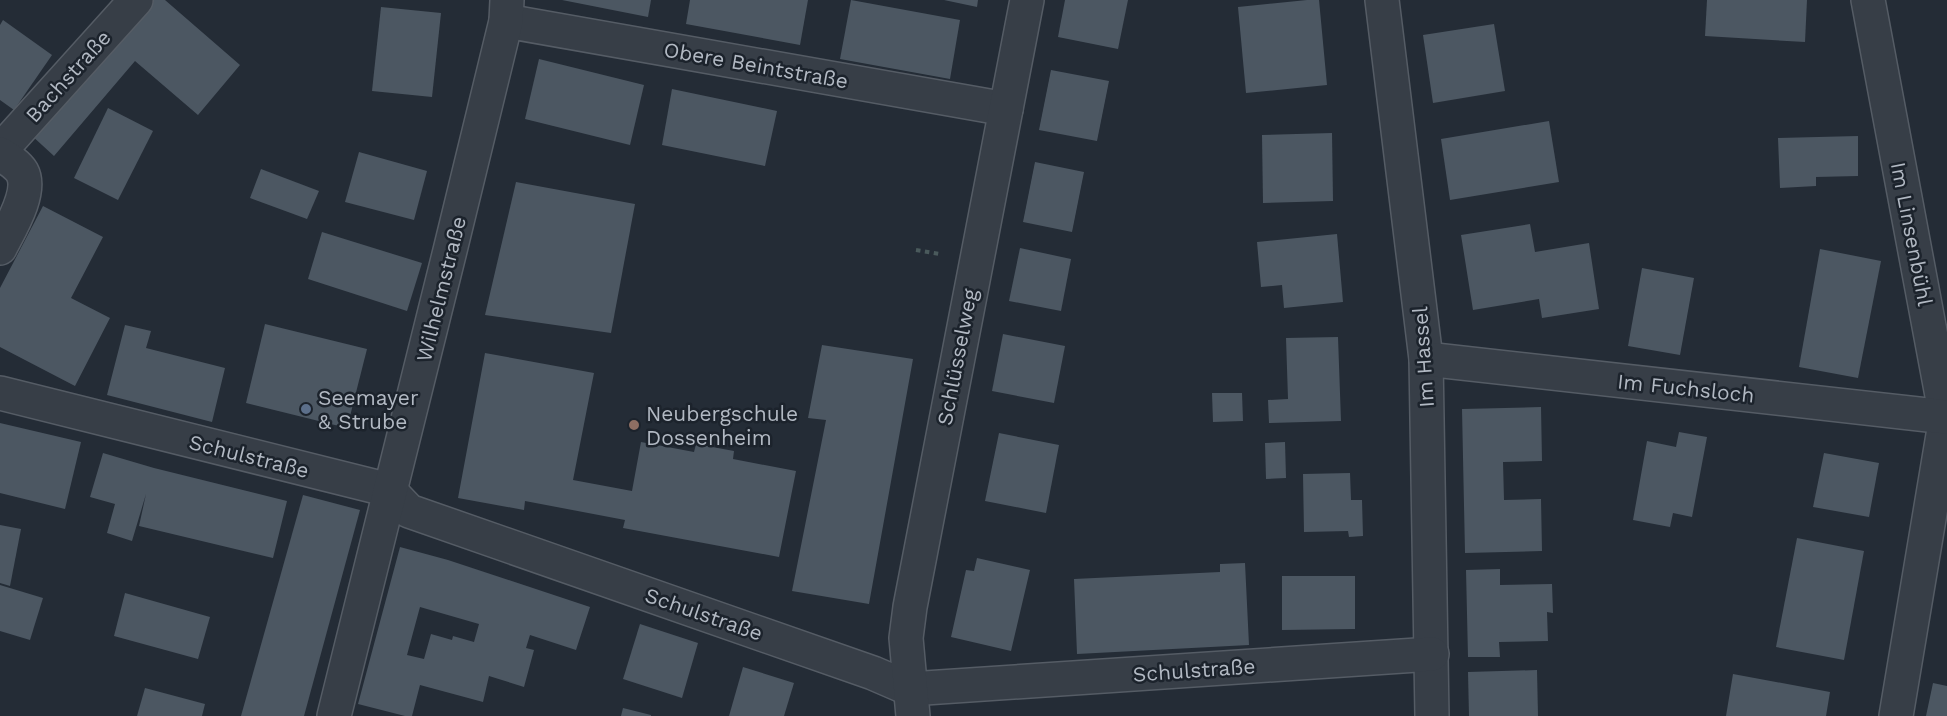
<svg xmlns="http://www.w3.org/2000/svg" width="1947" height="716" font-family="'Work Sans',sans-serif">
<rect width="100%" height="100%" fill="#242c36"/>
<!-- building -->
<g fill="#4c5762" fill-rule="evenodd">
<polygon points="145,0 165,0 240,65 198,115 135,61 54,156 30,134"/>
<polygon points="562,0 651,0 648,17"/>
<polygon points="690,0 808,0 800,45 686,24"/>
<polygon points="851,0 960,20 950,79 840,59"/>
<polygon points="944,0 978,0 977,7"/>
<polygon points="1065,0 1128,0 1118,49 1058,37"/>
<polygon points="1307,0 1319,0 1327,85 1246,93 1238,7"/>
<polygon points="1707,0 1807,0 1805,42 1705,36"/>
<polygon points="381,7 441,13 432,97 372,91"/>
<polygon points="3,20 52,55 14,110 0,100 0,25"/>
<polygon points="1494,24 1505,91 1433,103 1423,35"/>
<polygon points="539,59 644,85 630,145 525,119"/>
<polygon points="1051,70 1109,81 1097,141 1039,130"/>
<polygon points="672,89 777,111 765,166 662,145"/>
<polygon points="108,108 153,131 118,200 74,178"/>
<polygon points="1549,121 1559,182 1450,200 1441,139"/>
<polygon points="1332,133 1333,201 1263,203 1262,135"/>
<polygon points="1858,136 1858,176 1816,177 1816,186 1780,188 1778,138"/>
<polygon points="359,152 427,171 414,220 345,202"/>
<polygon points="1035,162 1084,172 1072,232 1023,222"/>
<polygon points="261,169 319,191 307,219 250,198"/>
<polygon points="516,182 635,204 611,333 485,315"/>
<polygon points="43,206 103,237 71,298 110,318 75,386 0,347 0,288"/>
<polygon points="1530,224 1535,252 1589,243 1599,309 1542,318 1539,299 1473,310 1461,235"/>
<polygon points="322,232 422,263 407,311 308,279"/>
<polygon points="1337,234 1343,302 1284,308 1282,285 1261,287 1257,242"/>
<polygon points="1020,248 1071,259 1061,311 1009,301"/>
<polygon points="1820,249 1881,261 1858,378 1799,367"/>
<polygon points="1642,268 1694,278 1680,355 1628,346"/>
<polygon points="265,324 367,349 347,428 246,403"/>
<polygon points="125,325 151,331 146,348 225,368 212,422 107,395"/>
<polygon points="1003,334 1065,346 1054,403 992,391"/>
<polygon points="1338,337 1341,421 1269,423 1268,400 1288,399 1286,338"/>
<polygon points="822,345 913,359 869,604 792,591 826,420 808,418"/>
<polygon points="485,353 594,373 573,480 632,491 641,442 694,452 696,444 734,451 733,459 796,471 779,557 623,528 625,520 525,501 524,510 458,498"/>
<polygon points="1212,393 1242,393 1243,421 1213,422"/>
<polygon points="1541,407 1542,461 1503,462 1504,500 1541,499 1542,551 1465,553 1462,409"/>
<polygon points="0,423 81,442 65,509 0,493"/>
<polygon points="1679,432 1707,437 1692,517 1673,513 1670,527 1633,520 1647,441 1676,447"/>
<polygon points="999,433 1059,445 1046,513 985,501"/>
<polygon points="1285,442 1286,478 1266,479 1265,443"/>
<polygon points="103,453 154,468 287,501 273,558 139,526 146,494 132,541 107,533 115,504 90,497"/>
<polygon points="1824,453 1879,463 1869,517 1813,507"/>
<polygon points="1350,473 1351,500 1362,500 1363,536 1349,537 1348,531 1304,532 1303,474"/>
<polygon points="303,495 360,510 304,716 241,716"/>
<polygon points="0,525 21,529 10,586 0,583"/>
<polygon points="1797,538 1864,551 1844,660 1776,647"/>
<path d="M400,547L448,560L590,607L576,650L530,635L526,648L534,650L524,687L489,676L483,702L420,685L412,716H405L358,704ZM420,607L479,624L474,642L453,636L452,640L431,634L424,659L407,655Z"/>
<polygon points="977,558 1030,570 1011,651 951,637 966,570 974,571"/>
<polygon points="1245,563 1249,645 1077,654 1074,579 1220,572 1220,564"/>
<polygon points="1500,569 1500,585 1552,584 1553,613 1547,612 1548,641 1499,642 1500,657 1468,657 1466,570"/>
<polygon points="1282,576 1355,576 1355,629 1282,630"/>
<polygon points="0,585 43,598 30,640 0,631"/>
<polygon points="125,593 210,617 198,659 114,636"/>
<polygon points="640,624 698,643 682,698 623,679"/>
<polygon points="743,667 794,683 784,716 729,716"/>
<polygon points="1537,670 1538,716 1469,716 1468,672"/>
<polygon points="1733,674 1830,692 1826,716 1726,716"/>
<polygon points="1933,683 1947,686 1947,716 1926,716"/>
<polygon points="145,688 205,704 202,716 137,716"/>
<polygon points="623,708 651,715 651,716 621,716"/>
</g>
<g fill="none" stroke-linecap="round" stroke-linejoin="round">
<!-- minor casing -->
<g stroke="#555c65" stroke-width="36">
<g id="minor">
<polyline points="1382,0 1426,359 1432,716"/>
<polyline points="1868,0 1946,417 1896,716"/>
<polyline points="506,21 1006,109"/>
<polyline points="0,151 136,0"/>
<path d="M0,154C8,159 17,164 22,172C33,192 9,230 0,248"/>
<polyline points="1426,359 1946,417"/>
<polyline points="0,393 389,490 409,511 873,673 910,689 1432,654"/>
<path d="M334,716C392,485 450,253 506,21L507,0"/>
<polyline points="913,716 906,638 910,607 1027,0"/>
</g>
</g>
<!-- path -->
<polyline stroke="#4a5a5c" stroke-width="4" stroke-dasharray="4.5 4.5" stroke-linecap="butt" points="916,250 940,254"/>
<!-- minor -->
<use href="#minor" stroke="#373e47" stroke-width="33"/>
</g>
<!-- markers -->
<circle fill="#5c6f8a" stroke="#1c232c" stroke-width="2" cx="306" cy="409" r="6"/>
<circle fill="#8d6e63" stroke="#1c232c" stroke-width="2" cx="634" cy="425" r="6"/>
<g text-anchor="middle" dominant-baseline="central" stroke-width="5" stroke-linejoin="round" paint-order="stroke">
<!-- street labels -->
<g font-size="21" fill="#b2b9c3" stroke="#1c232c">
<text transform="translate(756 65) rotate(10)">Obere Beintstraße</text>
<text transform="translate(68 76) rotate(-48)">Bachstraße</text>
<text transform="translate(1912 234) rotate(79)">Im Linsenbühl</text>
<text transform="translate(441 289) rotate(-76)">Wilhelmstraße</text>
<text transform="translate(957 357) rotate(-79)">Schlüsselweg</text>
<text transform="translate(1423 357) rotate(-94)">Im Hassel</text>
<text transform="translate(1686 388) rotate(6)">Im Fuchsloch</text>
<text transform="translate(249 456) rotate(14)">Schulstraße</text>
<text transform="translate(704 614) rotate(19)">Schulstraße</text>
<text transform="translate(1194 670) rotate(-4)">Schulstraße</text>
</g>
<!-- poi labels -->
<g font-size="21" fill="#b2b9c3" stroke="#1c232c" text-anchor="start">
<text x="318" y="397">Seemayer<tspan x="318" dy="24">&amp; Strube</tspan></text>
<text x="646" y="413">Neubergschule<tspan x="646" dy="24">Dossenheim</tspan></text>
</g>
</g>
</svg>
